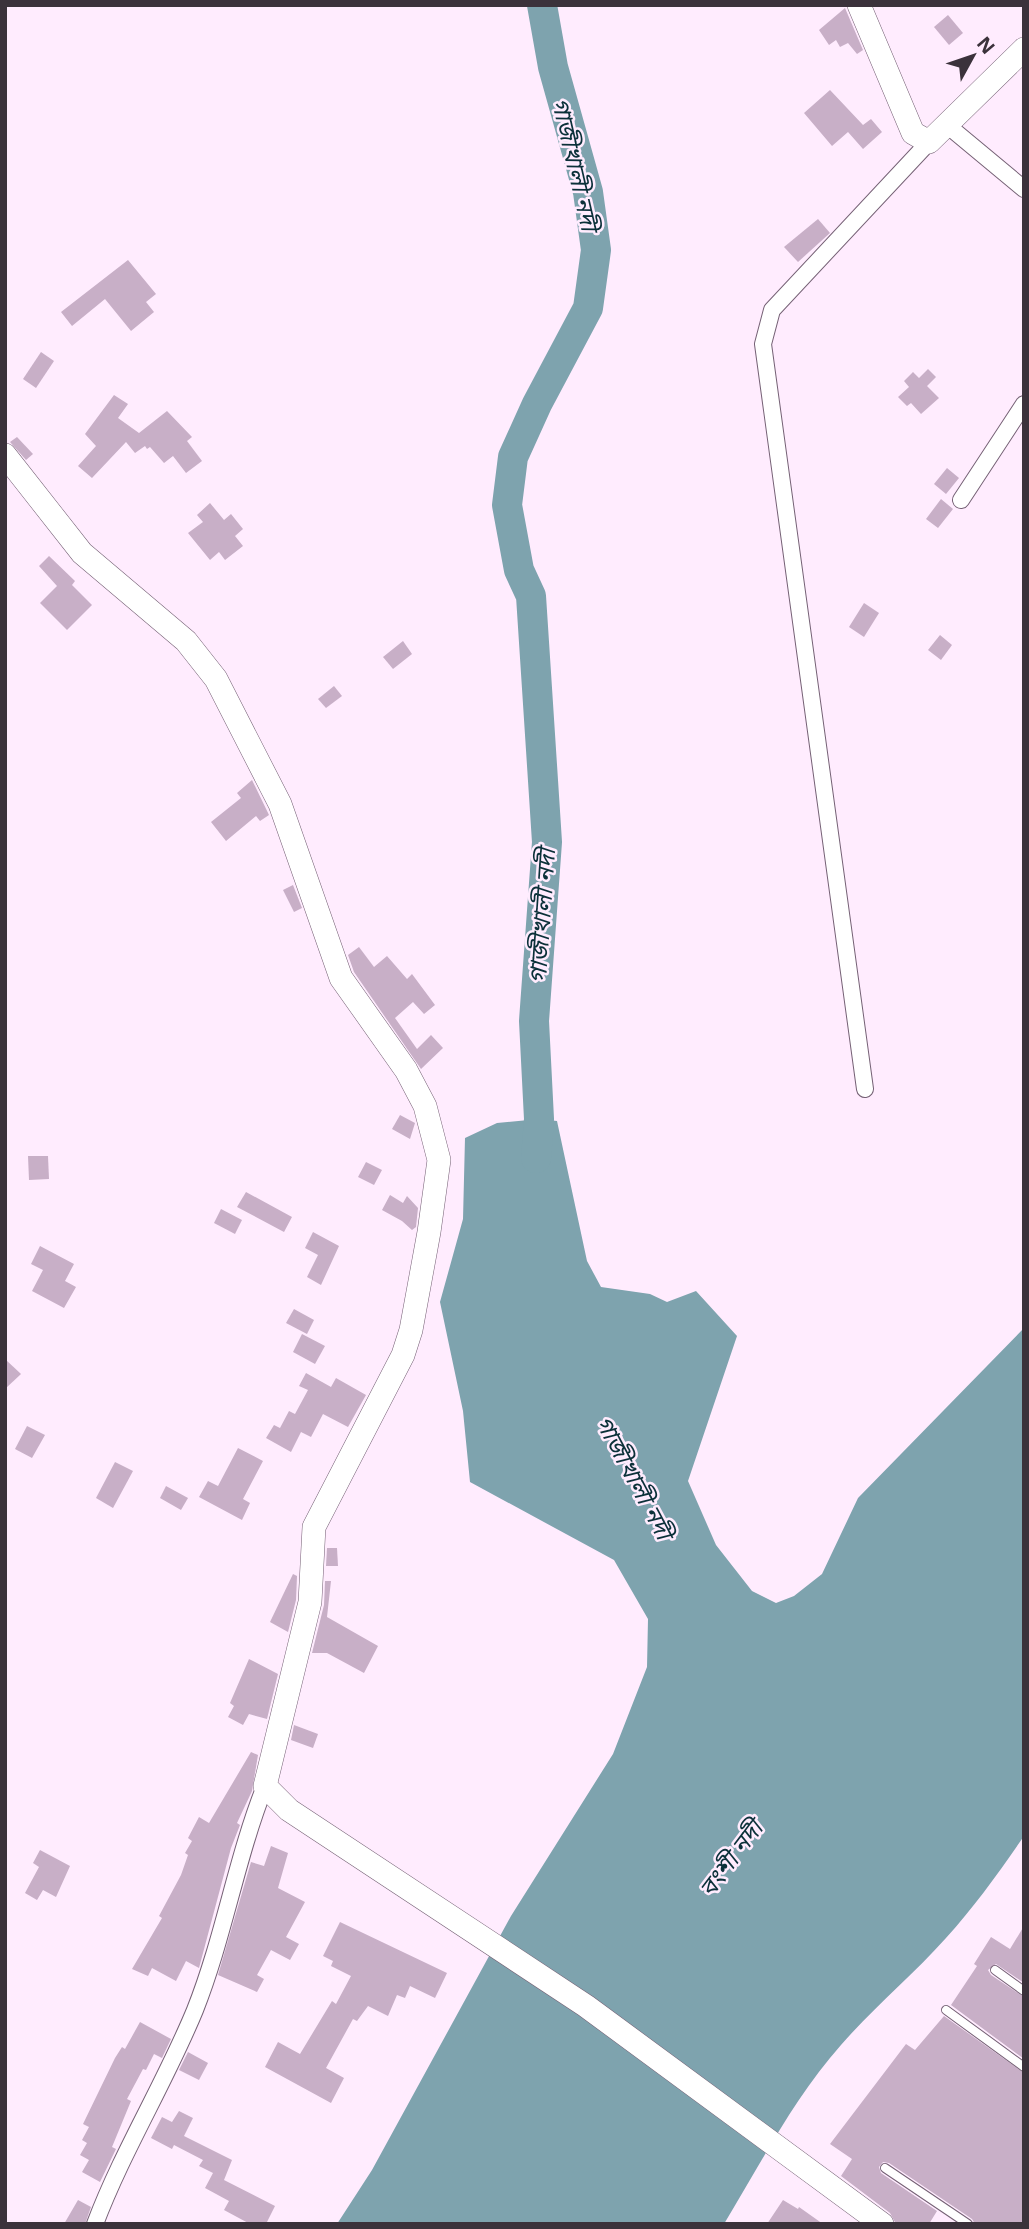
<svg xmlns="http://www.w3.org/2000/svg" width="1029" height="2229" font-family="'Noto Sans','Noto Sans Bengali',sans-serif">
<rect width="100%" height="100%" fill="#ffecfe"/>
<!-- water -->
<path fill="#7ea3ae" d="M539,1119L557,1121L587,1261L601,1287L650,1294L667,1302L696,1291L737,1336L688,1481L716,1545L752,1591L776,1603L794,1596L822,1574L858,1498L1024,1328V1836C1000,1871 975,1906 946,1938C913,1975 874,2007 841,2045C794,2098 761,2163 724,2224H337L372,2170L511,1916L613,1754L647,1667L648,1619L614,1560L470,1482L463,1411L440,1302L463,1219L465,1138L497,1123Z"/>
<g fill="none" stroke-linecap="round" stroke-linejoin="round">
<!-- river -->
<polyline stroke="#7ea3ae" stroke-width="30" points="536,1158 539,1119 534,1021 547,842 531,596 519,570 507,505 513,457 537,404 588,308 596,250 588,192 553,67 542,5"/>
</g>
<!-- building -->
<g fill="#c8afc7">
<polygon points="845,8 863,50 857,54 848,43 840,47 836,40 829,45 819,30"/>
<polygon points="948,15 963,33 949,45 934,27"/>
<polygon points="830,90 863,125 871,119 882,132 863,149 848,132 832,146 804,113"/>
<polygon points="818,219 830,233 798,262 784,247"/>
<polygon points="128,260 156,294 146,302 154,312 131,331 105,299 72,326 61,312"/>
<polygon points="41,352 54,361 36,388 23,379"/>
<polygon points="928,369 936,377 927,386 939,398 921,414 911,403 907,406 898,397 909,387 904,381 913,372 919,378"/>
<polygon points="114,395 128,404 118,418 139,433 167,411 192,437 187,441 202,461 186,473 173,456 164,463 150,447 147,449 145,446 135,453 126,442 92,478 78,466 96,446 85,434"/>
<polygon points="17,437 33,454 26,460 10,442"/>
<polygon points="947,468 959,478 946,494 934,484"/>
<polygon points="941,499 953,509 938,528 926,519"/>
<polygon points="210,503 224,520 231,514 243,529 235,536 243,546 225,560 219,552 210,560 188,533 203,522 197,515"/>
<polygon points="49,556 75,581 72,585 92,605 67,630 40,603 57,586 39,566"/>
<polygon points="864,603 879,613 864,637 849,627"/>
<polygon points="940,635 952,645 941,660 928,650"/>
<polygon points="403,641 412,654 393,669 383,657"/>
<polygon points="334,686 342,696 326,708 318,699"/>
<polygon points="252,780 269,815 260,821 256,816 226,841 211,822 241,798 237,793"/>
<polygon points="293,885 302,908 294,912 283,890"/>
<polygon points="359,947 374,967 387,956 407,979 412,974 435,1005 424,1014 413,1002 395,1018 417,1049 431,1035 443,1048 421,1069 354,972 348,955"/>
<polygon points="400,1115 415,1123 410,1139 392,1129"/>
<polygon points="28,1156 48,1156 49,1179 29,1180"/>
<polygon points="366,1162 382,1170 374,1185 358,1177"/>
<polygon points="246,1192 292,1217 284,1232 237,1207"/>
<polygon points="390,1195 403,1203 407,1196 418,1208 416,1227 412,1230 402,1221 382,1210"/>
<polygon points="221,1209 242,1220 235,1234 214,1223"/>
<polygon points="313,1232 339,1246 321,1285 307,1277 318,1255 305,1248"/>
<polygon points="40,1246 74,1264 65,1281 76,1287 64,1308 32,1291 43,1270 31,1264"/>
<polygon points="294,1309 314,1320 307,1334 286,1323"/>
<polygon points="302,1334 325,1346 315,1364 293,1352"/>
<polygon points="5,1359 21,1374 5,1389"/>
<polygon points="306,1373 331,1387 336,1378 366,1395 348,1427 323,1414 311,1437 301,1432 291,1452 266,1438 274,1425 280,1428 289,1411 295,1414 308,1390 299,1386"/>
<polygon points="27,1426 45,1435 32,1458 15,1449"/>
<polygon points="238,1448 263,1461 243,1499 250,1503 242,1520 199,1497 208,1481 218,1486"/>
<polygon points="115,1462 133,1471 113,1508 96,1498"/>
<polygon points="166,1486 188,1498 181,1510 160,1498"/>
<polygon points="327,1548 337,1548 338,1566 326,1566"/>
<polygon points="293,1574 297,1576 296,1600 288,1632 270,1622"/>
<polygon points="325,1581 331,1581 327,1617 378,1646 364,1673 327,1653 312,1653 324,1605"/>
<polygon points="249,1659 278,1674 267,1719 249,1714 243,1725 228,1717 234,1706 230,1703"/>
<polygon points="294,1725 318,1734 313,1748 291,1740"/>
<polygon points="251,1752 258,1755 252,1791 237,1823 240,1825 231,1848 199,1968 186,1961 176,1981 152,1968 148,1976 132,1969 162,1918 159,1916 181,1875 188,1855 185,1853 192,1841 188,1838 199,1817 209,1823"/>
<polygon points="271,1846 288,1853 278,1888 305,1902 286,1937 299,1944 290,1960 271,1950 257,1975 264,1979 257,1992 218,1975 251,1862 264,1866"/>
<polygon points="40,1850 70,1866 56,1897 43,1890 37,1900 25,1893 39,1867 33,1863"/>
<polygon points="340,1922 447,1973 435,1998 410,1986 405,1998 397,1995 388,2016 368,2006 357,2021 353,2019 326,2068 344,2078 331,2103 265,2067 278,2042 300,2054 332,2001 336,2004 351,1976 331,1966 333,1961 323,1956"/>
<polygon points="1024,1926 1024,1983 996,1964 988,1970 991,1975 1024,1997 1024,2059 951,2005 977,1966 974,1964 991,1937 1010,1949"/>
<polygon points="944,2016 1024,2073 1024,2224 975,2224 972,2219 889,2163 883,2162 879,2167 881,2173 937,2211 929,2224 896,2224 890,2213 841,2176 852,2159 830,2144 906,2044 915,2050"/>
<polygon points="140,2022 171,2039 162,2058 154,2054 146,2070 143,2069 127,2099 131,2101 112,2147 116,2149 100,2182 82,2172 89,2160 80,2155 87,2143 82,2140 89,2127 83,2124 115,2058 122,2047 125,2049"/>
<polygon points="188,2052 208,2063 199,2080 179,2070"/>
<polygon points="179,2111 193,2118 184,2136 232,2160 224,2180 275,2206 266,2224 250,2224 224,2210 229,2201 205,2188 213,2173 199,2166 203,2160 174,2145 172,2149 151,2138 162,2117 172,2122"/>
<polygon points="78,2200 91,2207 85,2224 64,2224"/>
<polygon points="783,2200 798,2209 799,2207 823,2224 767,2224"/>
</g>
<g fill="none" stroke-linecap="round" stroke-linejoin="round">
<!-- lane casing -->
<g stroke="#756175" stroke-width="10">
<g id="lane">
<polyline points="995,1970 1024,1991"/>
<polyline points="946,2010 1024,2067"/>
<polyline points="885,2168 968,2224"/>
</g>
</g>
<!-- street casing -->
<g stroke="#756175" stroke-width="18">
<g id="street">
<polyline points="947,125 1024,189"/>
<polyline points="961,500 1024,404"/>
<polyline points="865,1089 763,344 772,310 929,142"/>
<path d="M95,2224C123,2150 165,2083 195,2010C224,1937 236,1859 265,1786"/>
</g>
</g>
<!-- secondary casing -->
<g stroke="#756175" stroke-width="24">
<g id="secondary">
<polyline points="859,5 913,133 929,142 1024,49"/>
<polyline points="5,455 82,553 186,641 216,679 280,804 341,978 406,1070 425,1106 439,1160 429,1232 411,1330 403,1355 314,1527 310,1602 265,1786 289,1810 586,2006 882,2224"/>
</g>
</g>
<!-- lane -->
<use href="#lane" stroke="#fff" stroke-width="8"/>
<!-- street -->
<use href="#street" stroke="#fff" stroke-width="16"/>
<!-- secondary -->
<use href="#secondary" stroke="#fff" stroke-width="23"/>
</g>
<g text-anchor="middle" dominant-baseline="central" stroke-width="5" stroke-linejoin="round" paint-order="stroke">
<!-- water labels -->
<g font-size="24" font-style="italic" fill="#0b3039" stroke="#ffecfe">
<text transform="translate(576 164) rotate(77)">গাজীখালী নদী</text>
<text transform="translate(541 916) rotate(-86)">গাজীখালী নদী</text>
<text transform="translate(635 1477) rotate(62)">গাজীখালী নদী</text>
<text transform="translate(730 1858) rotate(-53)">বংশী নদী</text>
</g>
</g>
<!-- border -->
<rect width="1029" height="2229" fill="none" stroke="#3b323b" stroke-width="14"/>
<!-- north arrow -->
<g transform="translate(973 56) rotate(50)" stroke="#ffecfe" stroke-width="5" paint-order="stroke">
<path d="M0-5L12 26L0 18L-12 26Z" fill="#3b323b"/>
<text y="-10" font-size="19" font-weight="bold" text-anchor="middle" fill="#3b323b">N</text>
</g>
</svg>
